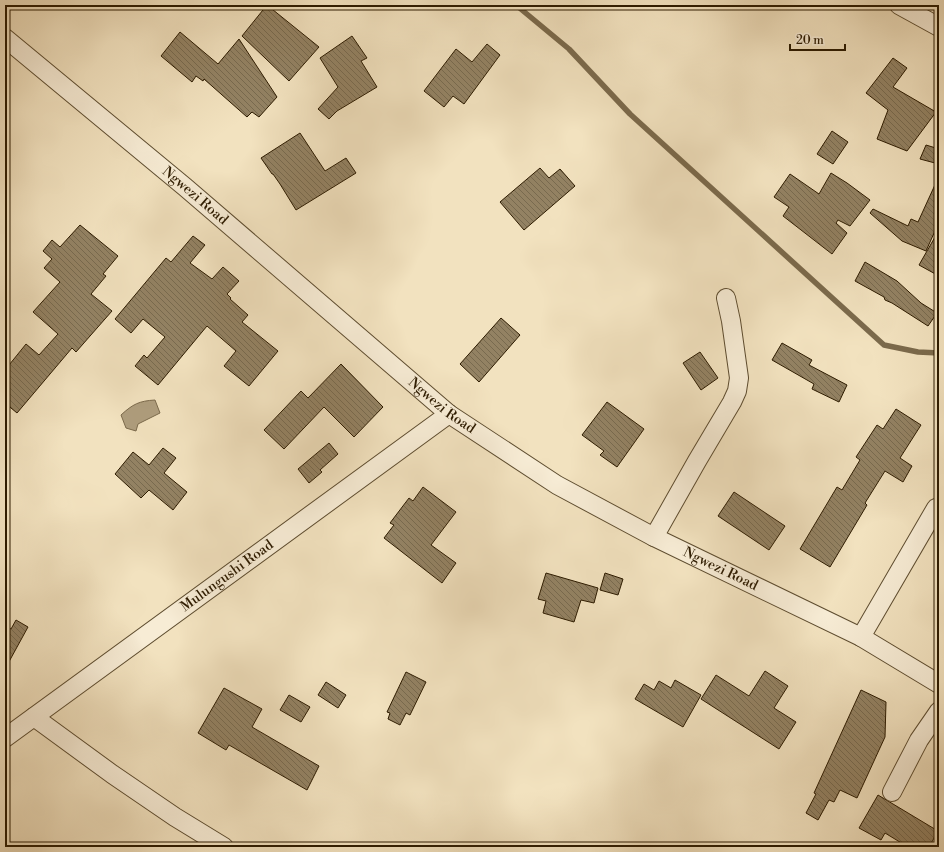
<svg xmlns="http://www.w3.org/2000/svg" width="944" height="852" font-family="'Libre Bodoni',serif">
<defs>
<pattern id="building-back-hatch" width="6" height="6" patternUnits="userSpaceOnUse"><rect width="6" height="6" fill="#938263"/><path d="M-1 5l2 2M0 0l6 6M5-1l2 2" fill="none" stroke="#786a4f"/></pattern>
</defs>
<rect width="100%" height="100%" fill="#f2e2bf"/>
<filter id="stains"><feTurbulence type="fractalNoise" baseFrequency=".005" numOctaves="4"/><feColorMatrix values="0 0 0 0 .2 0 0 0 0 .09 0 0 0 0 .02 0 0 0 .5 -.17"/></filter>
<radialGradient id="worn" r=".72"><stop offset=".6" stop-color="#630" stop-opacity="0"/><stop offset="1" stop-color="#630" stop-opacity=".3"/></radialGradient>
<!-- water -->
<path fill="#af9e7e" stroke="#7b6a4c" d="M155,400L160,413L138,424L136,431L126,428L121,415C133,404 139,401 155,400Z"/>
<g fill="none" stroke-linecap="round" stroke-linejoin="round">
<!-- stream -->
<polyline stroke="#7b6a4c" stroke-width="5.5" points="516,5 569,49 630,114 884,345 918,352 939,353"/>
</g>
<!-- building -->
<g fill="url(#building-back-hatch)" stroke="#2d1b00">
<polygon points="267,5 319,47 289,81 242,36"/>
<polygon points="180,32 218,64 239,39 277,97 259,117 252,112 247,117 204,79 203,81 196,76 192,82 161,56"/>
<polygon points="352,36 367,58 361,61 377,87 337,111 329,119 318,109 338,87 320,58"/>
<polygon points="487,44 500,55 464,104 453,96 444,107 424,91 456,49 472,62"/>
<polygon points="893,58 907,68 893,87 936,112 907,151 877,139 888,110 866,93"/>
<polygon points="832,131 848,142 833,164 817,154"/>
<polygon points="300,133 325,171 346,158 356,173 296,210 280,184 273,174 272,174 261,158"/>
<polygon points="926,145 939,149 935,163 920,159"/>
<polygon points="540,168 549,178 560,169 575,186 524,230 500,202"/>
<polygon points="831,173 847,183 870,200 850,226 838,220 836,223 847,233 832,254 783,216 789,207 774,197 790,174 819,194"/>
<polygon points="939,176 939,222 926,251 902,241 870,213 873,209 908,226 911,219 918,222"/>
<polygon points="80,225 118,256 103,274 106,276 91,294 112,311 76,352 72,348 17,413 5,403 5,370 26,344 39,355 58,334 33,312 60,282 44,268 52,259 43,251 52,240 60,247"/>
<polygon points="939,230 939,276 919,265"/>
<polygon points="193,236 205,245 190,263 212,279 223,267 239,281 227,294 231,298 230,299 248,315 242,322 278,351 249,386 224,366 236,351 207,326 158,385 135,366 144,355 147,358 165,337 143,319 131,333 115,319 166,258 171,262"/>
<polygon points="865,262 897,281 921,303 937,313 928,326 892,303 885,300 884,297 855,281"/>
<polygon points="501,318 520,335 479,382 460,364"/>
<polygon points="782,343 812,360 809,365 847,385 839,402 812,389 814,384 772,360"/>
<polygon points="700,352 718,378 701,390 683,363"/>
<polygon points="341,364 383,407 354,437 324,407 284,449 264,430 301,391 308,398"/>
<polygon points="607,402 644,429 617,467 600,455 604,451 582,435"/>
<polygon points="896,409 921,425 900,458 912,466 903,482 885,471 865,503 867,505 830,567 800,549 837,487 842,490 860,460 856,457 877,425 883,429"/>
<polygon points="329,443 338,454 320,470 322,472 309,483 298,469"/>
<polygon points="163,448 176,458 164,473 187,492 173,510 149,490 141,498 115,474 133,452 149,465"/>
<polygon points="423,487 456,512 431,545 456,563 442,583 384,538 394,525 390,523 409,498 413,501"/>
<polygon points="734,492 785,526 769,550 718,516"/>
<polygon points="546,573 598,588 594,603 581,600 574,622 543,613 546,601 538,599"/>
<polygon points="605,573 623,579 618,595 600,590"/>
<polygon points="16,620 28,627 5,669 5,626 11,629"/>
<polygon points="765,671 788,686 774,708 796,722 779,749 701,699 716,675 749,696"/>
<polygon points="406,672 426,682 410,715 406,713 400,725 388,719 390,713 387,712"/>
<polygon points="675,680 701,695 683,727 635,699 644,684 654,690 659,681 671,688"/>
<polygon points="326,682 346,695 338,708 318,695"/>
<polygon points="224,688 262,709 252,727 319,766 307,790 229,745 226,750 198,733"/>
<polygon points="861,690 886,702 885,737 857,798 840,790 834,802 829,800 818,820 806,813 816,794 814,793"/>
<polygon points="289,695 310,707 301,722 280,710"/>
<polygon points="878,795 938,831 929,847 908,847 885,833 881,840 859,828"/>
</g>
<g fill="none" stroke-linecap="round" stroke-linejoin="round">
<!-- minor casing -->
<g stroke="#5e4d30" stroke-width="20">
<g id="minor">
<polyline points="899,5 939,27"/>
<path id="s1" d="M5,38L185,187L449,414L557,485L654,537L861,637L939,684"/>
<polyline points="654,537 697,461 732,402 737,391 739,378 731,321 726,298"/>
<polyline points="861,637 936,508"/>
<polyline points="34,717 112,774 175,817 224,847"/>
<path id="s2" d="M5,738L449,414"/>
<polyline points="892,792 919,740 939,711"/>
</g>
</g>
<!-- minor -->
<use href="#minor" stroke="#f7ecd5" stroke-width="18"/>
</g>
<g text-anchor="middle" dominant-baseline="central" stroke-width="4" stroke-linejoin="round" paint-order="stroke">
<!-- street labels -->
<g font-size="14" fill="#2d1b00" stroke="#f7ecd5">
<text stroke="none"><textPath href="#s1" startOffset="247">Ngwezi Road</textPath></text>
<text stroke="none"><textPath href="#s1" startOffset="571">Ngwezi Road</textPath></text>
<text stroke="none"><textPath href="#s1" startOffset="895">Ngwezi Road</textPath></text>
<text stroke="none"><textPath href="#s2" startOffset="275">Mulungushi Road</textPath></text>
</g>
</g>
<!-- margin -->
<rect width="944" height="852" fill="none" stroke="#f2e2bf" stroke-width="20"/>
<rect x="6" y="6" width="932" height="840" fill="none" stroke="#2d1b00" stroke-width="2"/>
<rect x="10" y="10" width="924" height="832" fill="none" stroke="#2d1b00"/>
<!-- scale -->
<path d="M790 44v6h55v-6" fill="none" stroke="#2d1b00" stroke-width="2"/>
<text x="796" y="44" font-size="12" fill="#2d1b00" stroke="#f7ecd5" stroke-width="3" paint-order="stroke">20 m</text>
<rect width="100%" height="100%" filter="url(#stains)"/>
<rect width="100%" height="100%" fill="url(#worn)"/>
</svg>
